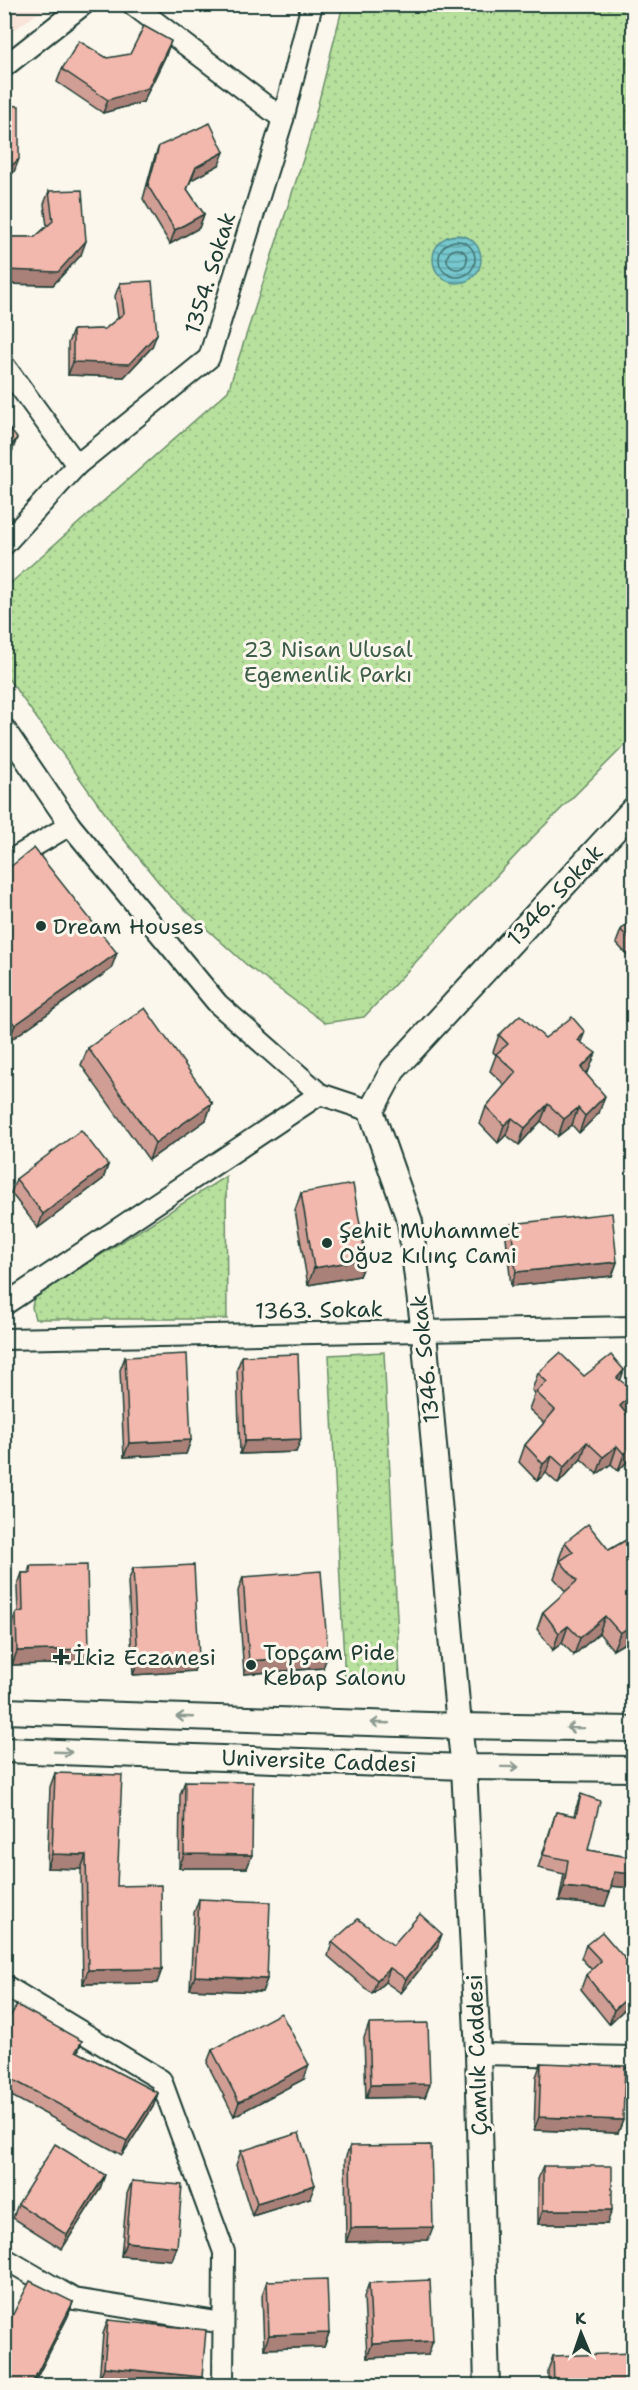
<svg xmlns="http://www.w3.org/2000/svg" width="638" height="2390" font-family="'Shantell Sans',sans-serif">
<defs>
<pattern id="green-dots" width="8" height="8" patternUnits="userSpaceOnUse" patternTransform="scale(1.5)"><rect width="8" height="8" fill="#b7e09d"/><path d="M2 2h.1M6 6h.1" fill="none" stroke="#9dc188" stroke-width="1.8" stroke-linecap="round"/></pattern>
<pattern id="water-rules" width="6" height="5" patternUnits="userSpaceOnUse" patternTransform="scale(1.5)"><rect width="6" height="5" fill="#76c7ce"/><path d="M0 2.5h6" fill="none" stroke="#60a3a8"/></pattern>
</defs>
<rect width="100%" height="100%" fill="#fbf7ec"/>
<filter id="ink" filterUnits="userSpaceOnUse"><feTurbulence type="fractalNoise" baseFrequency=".0167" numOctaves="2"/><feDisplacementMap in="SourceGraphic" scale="12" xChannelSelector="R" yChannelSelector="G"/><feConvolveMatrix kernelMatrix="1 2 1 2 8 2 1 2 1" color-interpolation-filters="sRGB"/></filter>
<g filter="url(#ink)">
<!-- built -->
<polygon fill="#f8e4d9" points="5,4 50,4 50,5 5,36"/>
<!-- green -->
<g fill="url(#green-dots)" stroke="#6b8e68" stroke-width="1.5">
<polygon points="343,5 633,5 633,737 534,836 364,1017 325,1023 249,967 169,895 122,837 5,674 4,589 228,391 308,144"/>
<polygon points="226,1176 227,1319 35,1319 32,1307 34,1297"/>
<polygon points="384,1352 400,1680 345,1683 329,1355"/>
</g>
<!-- water -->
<circle fill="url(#water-rules)" stroke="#539090" stroke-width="1.5" cx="457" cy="259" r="24"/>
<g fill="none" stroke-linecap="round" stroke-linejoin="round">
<!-- shore -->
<g stroke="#427472" stroke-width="1.5">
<circle cx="457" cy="259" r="18"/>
<circle cx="457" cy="259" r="10"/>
</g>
<!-- minor casing -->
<g stroke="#1f3d34" stroke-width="24">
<g id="minor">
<polyline points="132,4 283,119"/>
<polyline points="4,67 84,4"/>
<polyline points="4,365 77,465"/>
<polyline points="4,545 77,465 209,358 283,119 312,4"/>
<polyline points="4,728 70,825 218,1004 320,1094 371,1111"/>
<polyline points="4,864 70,825"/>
<polyline points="4,1305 320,1094"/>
<polyline points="4,1339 634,1327"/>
<polyline points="4,1985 161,2080 224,2252 223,2386"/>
<polyline points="478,2054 634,2057"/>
<polyline points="4,2258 74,2299 223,2323"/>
</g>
</g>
<!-- tertiary casing -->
<g stroke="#1f3d34" stroke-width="28">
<g id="tertiary">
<polyline points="4,1711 459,1726 634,1729"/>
<polyline points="4,1750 464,1767 634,1769"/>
<polyline points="487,2386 478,2054 464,1767 459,1726 424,1333 410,1222 371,1111 393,1070 634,809"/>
</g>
</g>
<!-- minor -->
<use href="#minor" stroke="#fbf7ec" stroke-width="20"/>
<!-- tertiary -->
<use href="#tertiary" stroke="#fbf7ec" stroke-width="24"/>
</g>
<!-- wall -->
<g fill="#d09e95" stroke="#1f3d34" stroke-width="1.5">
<polygon points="166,55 143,102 103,113 57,82 62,69 107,58"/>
<polygon points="159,146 219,165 191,180 187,189 204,214 199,228 170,244 143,199 154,159"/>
<polygon points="49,191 81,255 53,285 4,284 4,237 35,237 47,226 44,204"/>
<polygon points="120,283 152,347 124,377 68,375 68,343 73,330 105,329 118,318 115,296"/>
<polygon points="4,872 111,969 9,1041 4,1035"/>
<polygon points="633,918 633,961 616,943 621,930"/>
<polygon points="499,1035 581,1042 589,1070 586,1074 599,1113 579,1133 572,1125 558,1136 541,1121 519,1145 506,1135 498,1143 480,1124 486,1107 505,1085 490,1071 496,1055 493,1052"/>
<polygon points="88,1048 212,1103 206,1120 149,1160 81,1065"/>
<polygon points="108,1165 103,1179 38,1228 11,1193 16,1179"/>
<polygon points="301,1193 366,1259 359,1276 308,1285 295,1210"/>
<polygon points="511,1224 617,1262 612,1276 511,1286 506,1237"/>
<polygon points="242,1356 301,1439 296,1452 240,1454 237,1369"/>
<polygon points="125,1357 191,1440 186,1454 124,1457 120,1370"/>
<polygon points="624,1370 620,1380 629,1408 625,1412 633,1456 618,1471 611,1464 597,1474 581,1459 558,1484 546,1473 537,1481 519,1462 525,1445 544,1423 529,1409 535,1393 532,1390 538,1373 584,1376"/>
<polygon points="633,1536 633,1648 628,1641 613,1650 599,1633 574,1655 562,1643 553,1650 537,1629 543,1612 566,1592 554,1578 560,1561 559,1559 565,1542 609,1550"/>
<polygon points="30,1566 89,1649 84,1663 12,1665 11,1626 16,1613 18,1612 17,1587 22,1573 28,1573"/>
<polygon points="133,1568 194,1671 133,1675 128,1582"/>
<polygon points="243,1577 323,1668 244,1674 238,1591"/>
<polygon points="55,1773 117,1886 162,1969 157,1983 83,1984 81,1869 47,1868 50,1787"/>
<polygon points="185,1781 252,1855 247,1868 179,1868 180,1795"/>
<polygon points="581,1794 588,1850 633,1858 633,1888 611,1886 605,1906 559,1901 564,1874 538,1868 556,1812 574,1816 576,1808"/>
<polygon points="199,1899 267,1979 262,1992 190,1989 194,1913"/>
<polygon points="332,1942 393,1945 437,1948 401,1993 385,1982 372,1994 328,1956"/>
<polygon points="586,1945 633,1968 633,2011 628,2006 609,2024 581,1989 586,1975 592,1970 581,1958"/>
<polygon points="369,2024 430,2084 425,2097 366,2098 364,2038"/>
<polygon points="4,2027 82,2041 78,2052 158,2093 153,2107 122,2155 4,2092"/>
<polygon points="212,2050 304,2079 234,2116 207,2063"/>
<polygon points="541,2063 623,2120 618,2133 534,2130 536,2077"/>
<polygon points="350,2146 428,2240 346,2242 345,2159"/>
<polygon points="241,2151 310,2198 252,2216 236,2165"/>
<polygon points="543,2166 607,2224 538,2224 538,2179"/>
<polygon points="132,2181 172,2260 121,2256 127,2194"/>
<polygon points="100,2189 62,2249 13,2218 18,2204"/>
<polygon points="267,2281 329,2333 324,2347 264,2349 262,2295"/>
<polygon points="369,2283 428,2355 367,2358 364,2297"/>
<polygon points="73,2302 68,2316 33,2385 4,2385 4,2332"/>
<polygon points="108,2320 202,2377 198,2385 147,2385 99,2381 103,2334"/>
<polygon points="553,2356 633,2385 548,2385 548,2370"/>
</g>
<!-- shaded-wall -->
<g fill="#a98179" stroke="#1f3d34" stroke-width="1.5">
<polygon points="171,41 166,55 143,102 103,113 108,100"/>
<polygon points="224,152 219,165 191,180 182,202 196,167"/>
<polygon points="19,159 14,172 4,181 4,172"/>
<polygon points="204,214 199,228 170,244 175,230"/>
<polygon points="86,241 81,255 53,285 4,284 4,270"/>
<polygon points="157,334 152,347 124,377 68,375 73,362"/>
<polygon points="17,438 11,455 4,464 4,456"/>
<polygon points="117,953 111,969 9,1041 15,1025"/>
<polygon points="585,1032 578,1049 578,1040"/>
<polygon points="596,1053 589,1070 574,1085 581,1068"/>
<polygon points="605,1096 599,1113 579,1133 585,1116"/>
<polygon points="212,1103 206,1120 149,1160 155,1143"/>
<polygon points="548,1104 541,1121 519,1145 525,1128"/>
<polygon points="578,1108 572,1125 558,1136 564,1119"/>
<polygon points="512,1118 506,1135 498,1143 504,1125"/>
<polygon points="108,1165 103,1179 38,1228 43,1214"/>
<polygon points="366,1259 359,1276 308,1285 314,1268"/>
<polygon points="617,1262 612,1276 511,1286 516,1272"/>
<polygon points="624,1370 618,1388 617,1378"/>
<polygon points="633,1393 633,1396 629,1408 614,1423 620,1406"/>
<polygon points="301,1439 296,1452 240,1454 245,1441"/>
<polygon points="191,1440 186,1454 124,1457 129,1443"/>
<polygon points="587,1442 581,1459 558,1484 564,1467"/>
<polygon points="633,1445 633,1456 618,1471 624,1454"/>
<polygon points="617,1446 611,1464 597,1474 603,1457"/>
<polygon points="552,1456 546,1473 537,1481 543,1464"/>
<polygon points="605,1616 599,1633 574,1655 580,1638"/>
<polygon points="633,1624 628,1641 613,1650 620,1633"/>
<polygon points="568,1626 562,1643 553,1650 559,1633"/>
<polygon points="89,1649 84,1663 12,1665 17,1651"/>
<polygon points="328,1655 323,1668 244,1674 249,1661"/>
<polygon points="199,1658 194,1671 133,1675 138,1661"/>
<polygon points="52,1854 86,1855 81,1869 47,1868"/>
<polygon points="184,1854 252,1855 247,1868 179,1868"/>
<polygon points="614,1872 633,1874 633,1888 609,1886"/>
<polygon points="564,1887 610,1892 605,1906 559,1901"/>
<polygon points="442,1934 437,1948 401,1993 406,1979"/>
<polygon points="390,1968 385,1982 372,1994 377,1980"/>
<polygon points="162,1969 157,1983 83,1984 88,1970"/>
<polygon points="195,1976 267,1979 262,1992 190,1989"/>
<polygon points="633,1993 628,2006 609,2024 614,2010"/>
<polygon points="309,2065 304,2079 234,2116 239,2102"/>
<polygon points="430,2084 425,2097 366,2098 371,2085"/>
<polygon points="158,2093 153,2107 122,2155 127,2141"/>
<polygon points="539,2117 623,2120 618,2133 534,2130"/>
<polygon points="105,2175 100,2189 62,2249 67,2235"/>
<polygon points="315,2185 310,2198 252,2216 257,2203"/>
<polygon points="543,2210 612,2210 607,2224 538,2224"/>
<polygon points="433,2227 428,2240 346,2242 351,2228"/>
<polygon points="126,2242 177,2247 172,2260 121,2256"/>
<polygon points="73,2302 68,2316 33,2385 31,2385"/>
<polygon points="329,2333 324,2347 264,2349 269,2335"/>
<polygon points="433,2341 428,2355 367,2358 372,2344"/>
<polygon points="104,2367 202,2377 198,2385 147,2385 99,2381"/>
</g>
<!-- building -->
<g fill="#f2b8ad" stroke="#1f3d34" stroke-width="1.5">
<polygon points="144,26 171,41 148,88 108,100 62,69 79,41 107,58 130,54"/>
<polygon points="4,105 19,106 19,159 4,172"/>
<polygon points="210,123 224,152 196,167 187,189 204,214 175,230 148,186 159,146"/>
<polygon points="82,190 86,241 58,272 4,270 4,237 35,237 53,221 49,191"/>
<polygon points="152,281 157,334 129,364 73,362 73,330 105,329 124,313 120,283"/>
<polygon points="4,422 17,438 4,456"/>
<polygon points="34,848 117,953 15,1025 4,1011 4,872"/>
<polygon points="633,918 633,943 621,930"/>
<polygon points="145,1008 212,1103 155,1143 88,1048"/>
<polygon points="520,1015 545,1038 572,1017 585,1032 578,1040 596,1053 581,1068 605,1096 585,1116 578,1108 564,1119 548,1104 525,1128 512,1118 504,1125 486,1107 516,1072 496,1054 508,1044 499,1035"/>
<polygon points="81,1130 108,1165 43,1214 16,1179"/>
<polygon points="353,1184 366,1259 314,1268 301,1193"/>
<polygon points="612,1213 617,1262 516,1272 511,1224"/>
<polygon points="560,1353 584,1376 611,1355 624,1370 617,1378 633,1390 633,1393 620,1406 633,1422 633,1445 624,1454 617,1446 603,1457 587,1442 564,1467 552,1456 543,1464 525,1445 555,1410 536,1392 547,1382 538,1373"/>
<polygon points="187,1354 191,1440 129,1443 125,1357"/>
<polygon points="298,1354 301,1439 245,1441 242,1356"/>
<polygon points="588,1524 609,1550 633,1536 633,1624 620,1633 605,1616 580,1638 568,1626 559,1633 543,1612 577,1581 560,1561 573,1552 565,1542"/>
<polygon points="87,1565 89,1649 17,1651 16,1613 23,1611 22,1573 31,1573 30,1566"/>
<polygon points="194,1565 199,1658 138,1661 133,1568"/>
<polygon points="321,1571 328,1655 249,1661 243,1577"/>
<polygon points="55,1773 122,1775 117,1886 161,1885 162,1969 88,1970 86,1855 52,1854"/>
<polygon points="185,1781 253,1782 252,1855 184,1854"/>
<polygon points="581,1794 600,1801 588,1850 633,1858 633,1874 614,1872 610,1892 564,1887 568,1860 543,1855 556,1812 576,1816"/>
<polygon points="199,1899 270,1902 267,1979 195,1976"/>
<polygon points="420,1914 442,1934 406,1979 390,1968 377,1980 332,1942 358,1919 393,1945"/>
<polygon points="602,1932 633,1968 633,1993 614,2010 586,1975 601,1961 586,1945"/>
<polygon points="17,2005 82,2041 76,2051 158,2093 127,2141 4,2075 4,2027"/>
<polygon points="281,2013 309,2065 239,2102 212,2050"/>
<polygon points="428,2023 430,2084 371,2085 369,2024"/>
<polygon points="541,2063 625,2066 623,2120 539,2117"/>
<polygon points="299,2133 315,2185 257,2203 241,2151"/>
<polygon points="55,2144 105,2175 67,2235 18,2204"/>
<polygon points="431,2145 433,2227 351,2228 350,2146"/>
<rect x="543" y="2166" width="69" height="44"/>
<polygon points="132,2181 182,2185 177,2247 126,2242"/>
<polygon points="327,2279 329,2333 269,2335 267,2281"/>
<polygon points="430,2280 433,2341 372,2344 369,2283"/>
<polygon points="30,2281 73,2302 31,2385 20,2385 4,2378 4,2332"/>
<polygon points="108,2320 206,2330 202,2377 104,2367"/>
<polygon points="633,2353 633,2385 554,2385 553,2356"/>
<polygon points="320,2381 320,2385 256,2385 256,2382"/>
</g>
<!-- one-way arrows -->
<defs><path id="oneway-shaft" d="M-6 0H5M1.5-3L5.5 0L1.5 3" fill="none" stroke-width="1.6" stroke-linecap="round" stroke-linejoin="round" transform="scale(1.5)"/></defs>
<g stroke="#8d9a90">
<use href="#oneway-shaft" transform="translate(185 1717) rotate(-178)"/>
<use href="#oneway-shaft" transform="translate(380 1723) rotate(-178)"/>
<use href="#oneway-shaft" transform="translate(575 1728) rotate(-179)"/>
<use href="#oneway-shaft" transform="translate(63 1752) rotate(2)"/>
<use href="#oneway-shaft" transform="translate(510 1767) rotate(1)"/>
</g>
</g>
<!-- markers -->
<g fill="#1f3d34" stroke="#fbf7ec" stroke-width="2">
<circle cx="41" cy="926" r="6"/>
<circle cx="327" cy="1243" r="6"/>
<path d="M58 1648h6v6h6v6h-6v6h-6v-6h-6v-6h6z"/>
<circle cx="251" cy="1665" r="6"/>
</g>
<g text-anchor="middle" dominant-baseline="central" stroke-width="6" stroke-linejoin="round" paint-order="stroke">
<!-- street labels -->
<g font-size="22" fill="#1f3d34" stroke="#fbf7ec">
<text transform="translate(210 273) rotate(-73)">1354. Sokak</text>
<text transform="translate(555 895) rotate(-47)">1346. Sokak</text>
<text transform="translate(319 1310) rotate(-1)">1363. Sokak</text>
<text transform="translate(425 1359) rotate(-96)">1346. Sokak</text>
<text transform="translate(319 1761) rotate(2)">Universite Caddesi</text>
<text transform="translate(477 2055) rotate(-92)">Çamlık Caddesi</text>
</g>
<!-- park labels -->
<g font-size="22" fill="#3d5e49" stroke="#fbf7ec">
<text x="328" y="649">23 Nisan Ulusal<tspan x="328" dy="25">Egemenlik Parkı</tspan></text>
</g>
<!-- poi labels -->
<g font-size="22" fill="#1f3d34" stroke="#fbf7ec" text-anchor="start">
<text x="53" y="926">Dream Houses</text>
<text x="339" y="1230">Şehit Muhammet<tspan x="339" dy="25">Oğuz Kılınç Cami</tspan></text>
<text x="263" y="1652">Topçam Pide<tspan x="263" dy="25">Kebap Salonu</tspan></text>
<text x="73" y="1657">İkiz Eczanesi</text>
</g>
</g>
<!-- margin -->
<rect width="638" height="2390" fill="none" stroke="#fbf7ec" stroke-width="24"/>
<rect x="12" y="12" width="614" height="2366" fill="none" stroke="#1f3d34" stroke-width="2" filter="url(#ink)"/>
<!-- north arrow -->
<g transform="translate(581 2333) rotate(358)" stroke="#fbf7ec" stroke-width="4.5" paint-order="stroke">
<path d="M0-4.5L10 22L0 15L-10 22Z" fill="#1f3d34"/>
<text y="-9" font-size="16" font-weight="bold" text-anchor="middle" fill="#1f3d34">K</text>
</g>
</svg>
